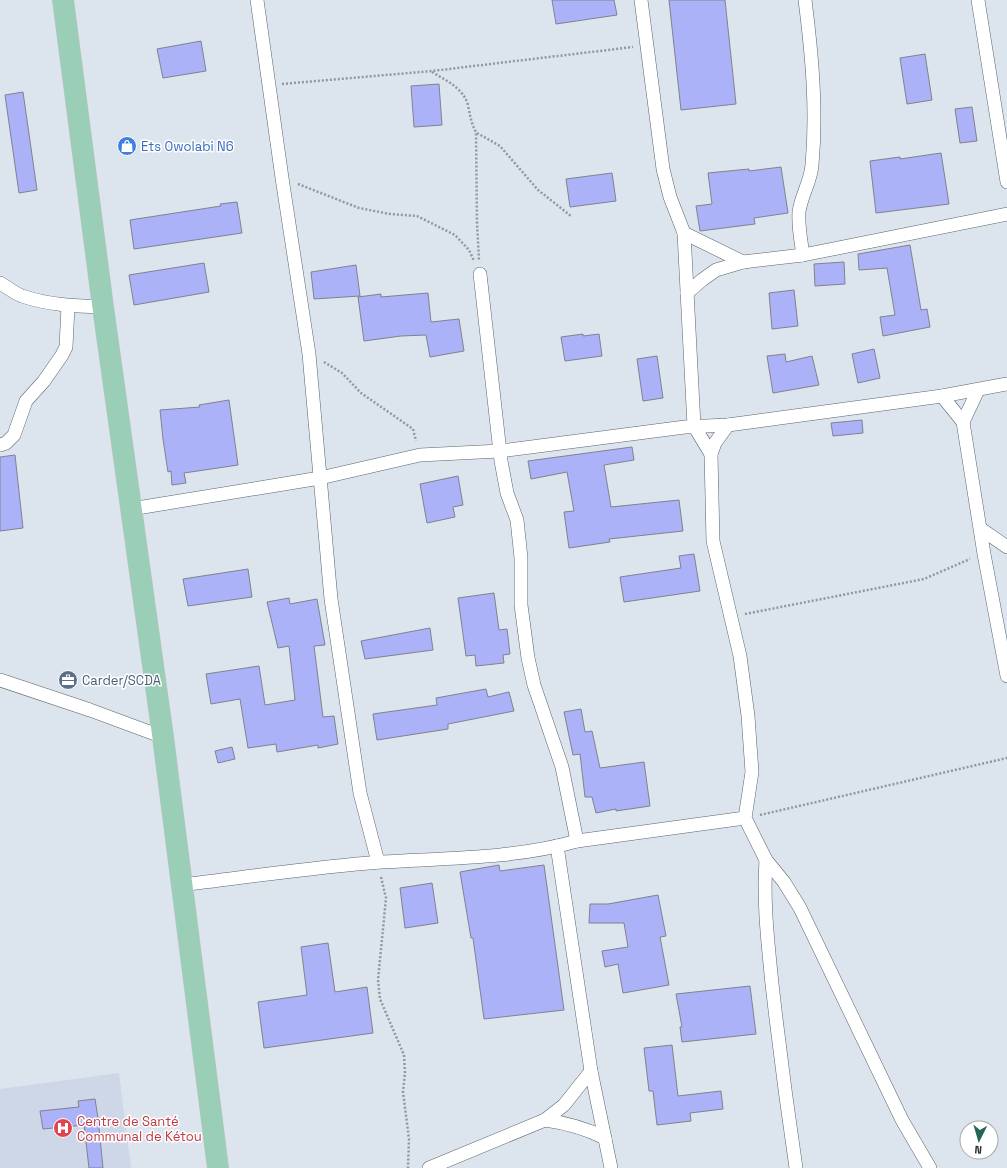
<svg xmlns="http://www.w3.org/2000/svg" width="1007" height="1168" font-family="'Space Grotesk',sans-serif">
<rect width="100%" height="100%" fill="#dce4ee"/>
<!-- built -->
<polygon fill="#cdd7e8" points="119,1073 131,1168 0,1168 0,1089"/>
<!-- building -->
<g fill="#acb2f8" stroke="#80828d">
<polygon points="552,0 614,0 617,15 556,24"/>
<polygon points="669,0 725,0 736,104 681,110"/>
<polygon points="201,41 206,71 163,78 157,49"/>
<polygon points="925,54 932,100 907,104 900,58"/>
<polygon points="439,84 442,125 414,127 411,86"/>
<polygon points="23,92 37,190 19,193 5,95"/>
<polygon points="972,107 977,141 960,143 955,109"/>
<polygon points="941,153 949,204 876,213 870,161 900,157 900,159"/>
<polygon points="781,167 788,213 754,218 755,224 700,231 696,206 712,204 708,173 749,169 749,171"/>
<polygon points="612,173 616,201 570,207 566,179"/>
<polygon points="237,202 242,233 134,249 130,220 221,206 220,204"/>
<polygon points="910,245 921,310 927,309 930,327 883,336 880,317 895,315 887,268 859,270 858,254"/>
<polygon points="844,262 845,284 815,286 814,264"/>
<polygon points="204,263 209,292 134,305 129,275"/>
<polygon points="356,265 360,296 314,299 311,272"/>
<polygon points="794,290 798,326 772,329 769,293"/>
<polygon points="428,293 431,322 459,319 464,351 430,357 426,335 401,336 364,341 358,297 381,294 381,297"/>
<polygon points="583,334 583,336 599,334 602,356 565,361 561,337"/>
<polygon points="874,349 880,378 858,383 852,354"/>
<polygon points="785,354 786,362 812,356 819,385 773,393 767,356"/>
<polygon points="657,356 663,398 643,401 637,359"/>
<polygon points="229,400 238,465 184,473 186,483 172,485 171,471 168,472 163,439 160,410 200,407 199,405"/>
<polygon points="862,420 863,433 833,436 831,423"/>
<polygon points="632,447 634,460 604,465 611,507 679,500 683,531 609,539 610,542 569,548 564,512 574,511 567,472 531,479 528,461"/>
<polygon points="15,455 23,528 0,531 0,457"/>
<polygon points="458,476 463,505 453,507 455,517 427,523 420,484"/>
<polygon points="694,554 700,591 624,602 620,577 681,568 679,556"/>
<polygon points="248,569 252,597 188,606 183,579"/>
<polygon points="494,593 499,630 507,629 510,654 503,655 504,663 476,666 475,655 466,656 458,598"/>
<polygon points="289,598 290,604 317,599 325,645 314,646 323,717 334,716 338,744 318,748 318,745 277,752 276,744 248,748 240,699 211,704 206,674 259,666 265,705 295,700 289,646 278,648 267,602"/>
<polygon points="430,628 433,650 365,659 361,641"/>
<polygon points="486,689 488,697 509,692 514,711 448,724 448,729 377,740 373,714 437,705 436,698"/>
<polygon points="581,709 585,732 592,731 600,768 644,762 650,806 616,811 616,809 596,813 592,797 585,797 580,754 573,755 564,712"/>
<polygon points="232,747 235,759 218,763 215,751"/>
<polygon points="499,865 500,871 544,865 564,1010 484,1019 473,938 471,938 460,872"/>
<polygon points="432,883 438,923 405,928 400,888"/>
<polygon points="658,895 666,936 660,937 669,985 623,993 618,964 605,967 602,951 628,947 624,923 589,923 590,904 608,904"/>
<polygon points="328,943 335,992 367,987 373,1033 264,1048 258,1002 307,995 301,947"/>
<polygon points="750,986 756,1034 682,1042 680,1027 682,1027 676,994"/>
<polygon points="672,1045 678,1096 721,1091 723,1109 690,1113 691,1121 657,1125 653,1091 649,1091 644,1048"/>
<polygon points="95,1099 98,1118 103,1168 89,1168 84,1125 43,1129 40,1111 79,1107 78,1101"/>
</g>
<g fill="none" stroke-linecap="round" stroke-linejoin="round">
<!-- street casing -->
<g stroke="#5d636c" stroke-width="14">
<g id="street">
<polyline points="257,0 282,178 309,354 331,599 360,793 378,862"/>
<polyline points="641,0 663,169 670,197 684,233 694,426 711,454"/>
<polyline points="978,0 1007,182"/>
<polyline points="684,233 743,262"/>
<path d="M803,255C801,241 798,227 799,212C801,196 811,181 812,165C817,110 812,55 805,0"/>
<polyline points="480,274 501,461 507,493 517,520 521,558 521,605 528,658 534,685 562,767 577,841"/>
<path d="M0,283C7,287 14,293 22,296C48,305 75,306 103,307"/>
<polyline points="687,293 702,280 716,270 743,262 803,255 1007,214"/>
<polyline points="942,396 963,422 984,554 1007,676"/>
<polyline points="963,422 978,390"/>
<polyline points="728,425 715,443 711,454 713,541 740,656 748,716 752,772 745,818 766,860 784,882 800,908 902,1120 930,1168"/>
<polyline points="0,445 6,443 14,435 26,401 44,381 62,355 66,347 68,306"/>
<polyline points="131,509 320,478 420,455 500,451 685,427 728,425 942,396 1007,384"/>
<polyline points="981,529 1007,547"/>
<polyline points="0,680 90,710 163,737"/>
<polyline points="557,846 591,1071 611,1168"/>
<path d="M766,860C763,902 768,943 772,984C779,1046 787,1107 796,1168"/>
<path d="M181,885C248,877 314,867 381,862C445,858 514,859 577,841L745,818"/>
<path d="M545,1120C567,1123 585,1128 605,1138"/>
<polyline points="429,1168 545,1120 564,1105 591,1071"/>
</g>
</g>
<!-- primary casing -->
<g stroke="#c3c4c5" stroke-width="22">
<polyline id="primary" points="63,0 103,307 163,737 218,1168"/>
</g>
<!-- path -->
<g stroke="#91979e" stroke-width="2.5" stroke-dasharray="2 2" stroke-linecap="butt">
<path d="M432,72C447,81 463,88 468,105C470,115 471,123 476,132L477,223L479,260"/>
<polyline points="282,84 432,71 633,47"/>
<polyline points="477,133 500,146 538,190 571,216"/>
<polyline points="298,184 359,208 390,214 417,216 455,235 469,250 474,261"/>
<polyline points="324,362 342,373 361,393 413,429 416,441"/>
<polyline points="745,614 924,579 970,559"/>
<polyline points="760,815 1007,758"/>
<polyline points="381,877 386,898 378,980 380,999 404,1055 405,1073 403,1092 409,1139 408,1168"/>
</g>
<!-- street -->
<use href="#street" stroke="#fff" stroke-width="13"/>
<!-- primary -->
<use href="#primary" stroke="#9bceb6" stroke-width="21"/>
</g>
<!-- icons -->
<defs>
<g id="shop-disc" transform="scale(1)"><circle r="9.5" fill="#3f7fe0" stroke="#fff"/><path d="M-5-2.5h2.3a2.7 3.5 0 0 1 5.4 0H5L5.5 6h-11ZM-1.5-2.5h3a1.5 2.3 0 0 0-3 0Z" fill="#fff"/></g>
<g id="office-disc" transform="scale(1)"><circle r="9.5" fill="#5c6f8a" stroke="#fff"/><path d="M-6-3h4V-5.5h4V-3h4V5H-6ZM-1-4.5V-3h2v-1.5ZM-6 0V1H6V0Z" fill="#fff"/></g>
<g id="hospital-disc" transform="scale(1)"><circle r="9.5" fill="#e0444e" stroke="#fff"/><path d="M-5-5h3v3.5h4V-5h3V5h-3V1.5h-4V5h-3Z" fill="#fff"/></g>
</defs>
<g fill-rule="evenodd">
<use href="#shop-disc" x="127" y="146"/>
<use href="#office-disc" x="68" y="680"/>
<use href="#hospital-disc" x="63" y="1128"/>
</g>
<g text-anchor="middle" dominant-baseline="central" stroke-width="3" stroke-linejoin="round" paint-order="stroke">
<!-- shop labels -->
<g font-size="13" fill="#366cbe" stroke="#fff" text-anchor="start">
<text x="141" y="146">Ets Owolabi N6</text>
</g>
<!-- service labels -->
<g font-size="13" fill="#4e5e75" stroke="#fff" text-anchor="start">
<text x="82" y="680">Carder/SCDA</text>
</g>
<!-- health labels -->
<g font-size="13" fill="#be3a42" stroke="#fff" text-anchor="start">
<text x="77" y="1121">Centre de Santé<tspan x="77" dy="15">Communal de Kétou</tspan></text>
</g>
</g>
<!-- north arrow -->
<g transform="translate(979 1140) rotate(185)"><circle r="19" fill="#ffffff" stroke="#a9aaac"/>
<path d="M0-3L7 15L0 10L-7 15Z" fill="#246656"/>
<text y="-6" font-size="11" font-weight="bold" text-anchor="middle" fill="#282b2f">N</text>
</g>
</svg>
